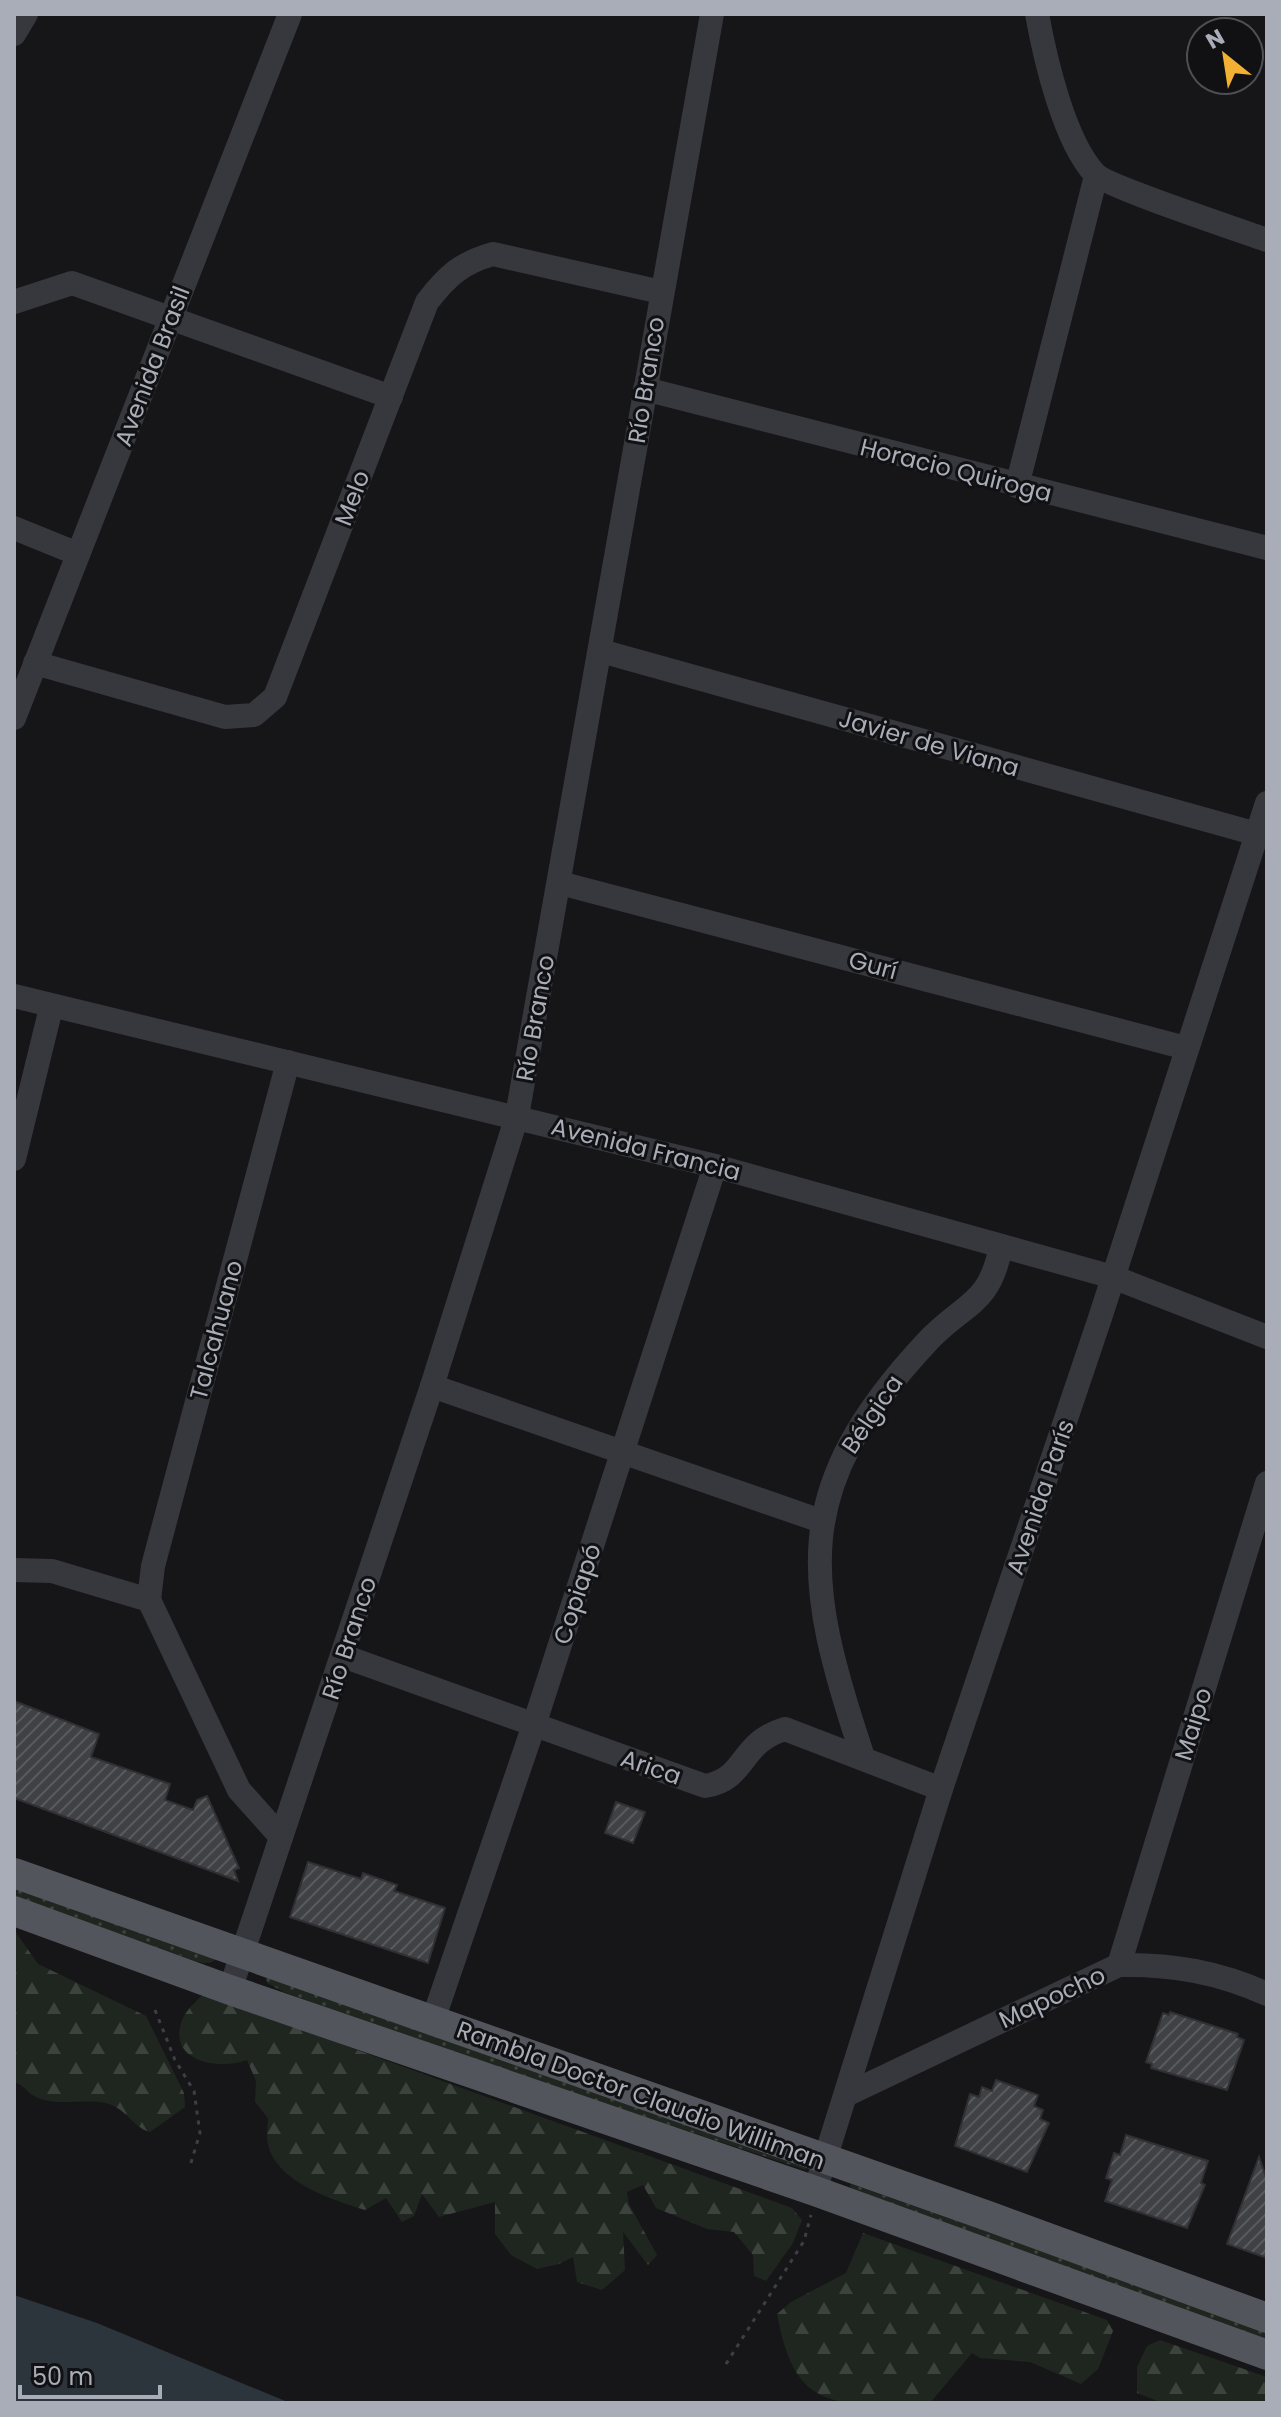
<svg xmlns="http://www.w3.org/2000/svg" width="1281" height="2417" font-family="Poppins,sans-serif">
<defs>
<pattern id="grass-dots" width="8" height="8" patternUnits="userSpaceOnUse" patternTransform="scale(2)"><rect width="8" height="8" fill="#1e261f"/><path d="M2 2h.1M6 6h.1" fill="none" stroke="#3c433d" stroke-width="1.8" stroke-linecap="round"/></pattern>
<pattern id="forest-firs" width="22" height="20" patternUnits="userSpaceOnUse" patternTransform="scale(2)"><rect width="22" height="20" fill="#1e261f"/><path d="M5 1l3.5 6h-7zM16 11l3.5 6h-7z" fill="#3c433d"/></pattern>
<pattern id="building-hatch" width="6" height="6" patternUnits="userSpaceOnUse" patternTransform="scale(2)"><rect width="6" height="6" fill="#404145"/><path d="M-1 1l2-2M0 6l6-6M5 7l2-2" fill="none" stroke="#595a5e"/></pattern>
</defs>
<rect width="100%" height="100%" fill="#161618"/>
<!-- grass -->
<g fill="url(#grass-dots)">
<polygon points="14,1881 214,1956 215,1960 210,1963 198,1962 14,1896"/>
<polygon points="266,1977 806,2168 806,2170 427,2045 284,1992 267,1983"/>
<polygon points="851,2184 1267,2330 1267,2345 849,2192"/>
</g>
<!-- forest -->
<g fill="url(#forest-firs)">
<path d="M14,1930L38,1964L146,2016L184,2093L185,2107L150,2132C134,2128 127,2110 109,2104C87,2097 56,2108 34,2096C26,2091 24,2085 14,2082Z"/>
<path d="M203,1994L792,2208L802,2220L793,2243L766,2281L754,2276L753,2255L734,2232L707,2229L656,2208L643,2185L627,2192L629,2204L657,2255L648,2265L623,2232L625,2270L602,2290L577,2282L573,2257L559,2264L537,2269L511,2255L495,2234V2202L439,2217L422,2194L414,2216L402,2222L386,2198L365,2210C333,2200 276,2182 268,2144C266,2137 268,2126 268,2118L255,2102L256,2081L247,2060C216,2071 165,2060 183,2018C187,2009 197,2001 203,1994Z"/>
<path d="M863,2233L1107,2320L1113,2331L1098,2369L1081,2384L1030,2362L980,2358L972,2353L930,2403C837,2403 796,2417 777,2314L791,2302L846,2273Z"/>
<polygon points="1160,2340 1267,2377 1267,2403 1163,2403 1137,2393 1137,2367 1147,2346"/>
</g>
<!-- water -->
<polygon fill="#2c353c" points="14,2295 97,2323 290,2403 14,2403"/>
<!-- building -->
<g fill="url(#building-hatch)" stroke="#303034" stroke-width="2">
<polygon points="14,1701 99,1734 91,1757 170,1784 165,1800 193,1810 197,1800 207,1796 239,1868 234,1870 238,1881 14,1798"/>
<polygon points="616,1802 645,1812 633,1843 605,1833"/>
<polygon points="308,1862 361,1879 363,1873 397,1885 394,1891 445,1908 428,1963 290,1917"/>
<polygon points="1170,2012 1238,2034 1237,2037 1244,2040 1227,2090 1151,2068 1152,2064 1146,2062 1163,2013 1169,2015"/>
<polygon points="996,2080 1038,2095 1034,2106 1043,2110 1040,2119 1049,2123 1027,2172 955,2146 970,2094 979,2097 982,2087 992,2091"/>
<polygon points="1126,2135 1208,2161 1201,2183 1205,2185 1187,2228 1105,2201 1112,2180 1106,2178 1114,2153 1120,2155"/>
<polygon points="1259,2157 1267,2180 1267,2258 1227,2244"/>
</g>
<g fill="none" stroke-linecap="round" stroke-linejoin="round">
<!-- path -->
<g stroke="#3d3f44" stroke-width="3" stroke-dasharray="4 6" stroke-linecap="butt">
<polyline points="155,2010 175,2060 194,2091 200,2133 190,2166"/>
<polyline points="726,2364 804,2241 811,2215"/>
</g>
<!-- minor -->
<g stroke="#37383d" stroke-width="24">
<path d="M1037,14C1045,58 1064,141 1095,174C1106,186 1242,231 1267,240"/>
<polyline points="14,34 26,14"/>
<polyline points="14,302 72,283 391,397"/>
<polyline points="645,389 1267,548"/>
<polyline points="1017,486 1096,176"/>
<polyline points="14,528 78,554"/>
<polyline points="601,651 1257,834"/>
<path d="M35,663L225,717L254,715L275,697L427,302C447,276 461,263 493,254L661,292"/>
<polyline points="14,718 290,14"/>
<polyline points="560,883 1186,1048"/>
<polyline points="14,996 715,1166 1113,1277 1267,1337"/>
<polyline points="14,1159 51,1008"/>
<polyline points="432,1386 821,1521"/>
<polyline points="14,1570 52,1571 149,1600 239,1790 281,1837"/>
<polyline points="149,1600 153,1566 288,1062"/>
<path d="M343,1656L705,1786C748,1779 738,1743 785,1729L941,1789"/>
<path d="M863,1757C803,1578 790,1489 926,1343C963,1302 989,1308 1001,1246"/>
<polyline points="1119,1965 1267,1483"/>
<polyline points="230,1990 432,1386 517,1116 712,14"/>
<polyline points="433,2020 534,1725 715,1166"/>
<path d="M846,2095L1119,1965C1172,1964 1218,1972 1267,1994"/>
<polyline points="815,2191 941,1789 1100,1318 1267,803"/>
</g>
<!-- major -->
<g stroke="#53555c" stroke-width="30">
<polyline points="14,1873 988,2216 1267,2318"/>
<polyline points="14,1911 230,1990 815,2191 1267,2355"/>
</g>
</g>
<g text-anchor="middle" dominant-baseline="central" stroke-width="6" stroke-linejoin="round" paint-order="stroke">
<!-- street labels -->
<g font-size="24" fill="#a8adb8" stroke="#111113">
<text transform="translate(152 366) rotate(-69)">Avenida Brasil</text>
<text transform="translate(646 380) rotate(-81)">Río Branco</text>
<text transform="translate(956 470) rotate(14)">Horacio Quiroga</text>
<text transform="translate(352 498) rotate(-69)">Melo</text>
<text transform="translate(929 743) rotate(16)">Javier de Viana</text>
<text transform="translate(873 965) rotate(15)">Gurí</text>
<text transform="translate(535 1018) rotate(-80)">Río Branco</text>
<text transform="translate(646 1149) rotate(14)">Avenida Francia</text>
<text transform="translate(216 1330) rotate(-75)">Talcahuano</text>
<text transform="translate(872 1414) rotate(-56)">Bélgica</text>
<text transform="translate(1040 1497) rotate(-71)">Avenida París</text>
<text transform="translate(577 1594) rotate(-72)">Copiapó</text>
<text transform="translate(349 1638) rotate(-72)">Río Branco</text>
<text transform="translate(1193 1724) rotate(-73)">Maipo</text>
<text transform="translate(651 1767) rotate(19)">Arica</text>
<text transform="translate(1052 1997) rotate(-25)">Mapocho</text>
<text transform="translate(641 2095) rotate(20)">Rambla Doctor Claudio Williman</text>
</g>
</g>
<!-- border -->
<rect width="1281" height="2417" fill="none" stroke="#a8adb8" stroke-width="32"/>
<!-- north arrow -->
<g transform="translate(1225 56) rotate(330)"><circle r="38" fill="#111113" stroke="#4d4f55" stroke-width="2"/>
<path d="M0-6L14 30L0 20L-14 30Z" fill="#f2b134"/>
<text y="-12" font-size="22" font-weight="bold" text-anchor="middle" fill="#a8adb8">N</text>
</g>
<!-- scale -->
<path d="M20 2385v12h140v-12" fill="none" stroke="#a8adb8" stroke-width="4"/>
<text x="32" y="2385" font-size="24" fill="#a8adb8" stroke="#111113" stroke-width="6" paint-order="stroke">50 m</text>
</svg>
